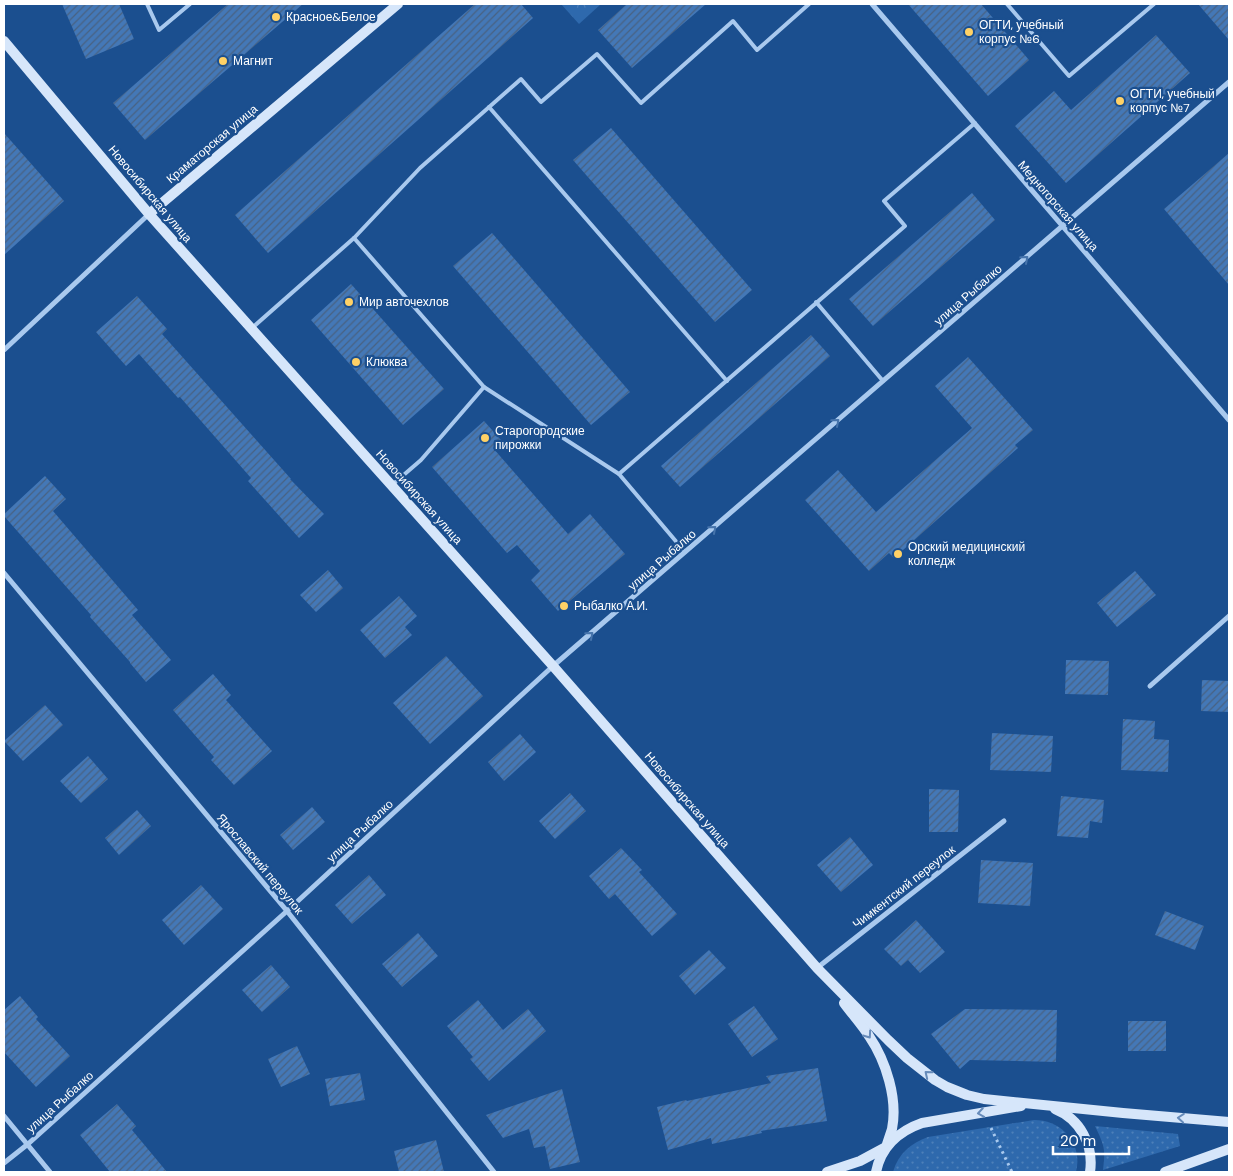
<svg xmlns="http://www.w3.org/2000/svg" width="1233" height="1176" font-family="'DM Sans',sans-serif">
<defs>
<pattern id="green-dots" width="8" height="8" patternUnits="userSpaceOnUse" patternTransform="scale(1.25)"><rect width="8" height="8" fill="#2e69ad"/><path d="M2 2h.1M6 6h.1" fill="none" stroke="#4d80b9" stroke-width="1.8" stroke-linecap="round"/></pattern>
<pattern id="forest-crowns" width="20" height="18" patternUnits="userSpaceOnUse" patternTransform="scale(1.25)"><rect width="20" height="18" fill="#2e69ad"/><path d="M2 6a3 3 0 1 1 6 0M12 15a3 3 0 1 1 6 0" fill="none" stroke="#4d80b9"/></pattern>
<pattern id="building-hatch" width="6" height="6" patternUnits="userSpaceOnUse" patternTransform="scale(1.25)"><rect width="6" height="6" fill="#4478b7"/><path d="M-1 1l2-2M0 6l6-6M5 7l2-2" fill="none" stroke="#486282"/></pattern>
</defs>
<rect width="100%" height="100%" fill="#1b4f8f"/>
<!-- green -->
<g fill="url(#green-dots)">
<path d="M1034,1120C1063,1120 1083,1145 1076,1172H893C898,1154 911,1143 928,1137Z"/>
<path d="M1095,1126L1178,1134L1180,1146L1103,1170C1106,1149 1104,1145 1095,1126Z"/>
</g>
<!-- forest -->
<polygon fill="url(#forest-crowns)" points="561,4 601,4 579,24"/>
<!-- building -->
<g fill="url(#building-hatch)">
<polygon points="62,4 119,4 134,39 86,59"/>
<polygon points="228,4 303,4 145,140 113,103"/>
<polygon points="475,4 521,4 533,18 268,253 235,215"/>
<polygon points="627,4 706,4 632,68 598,30"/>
<polygon points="908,4 981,4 1029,60 988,96"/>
<polygon points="1198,4 1229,4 1229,40"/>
<polygon points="1156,35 1190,73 1066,183 1015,126 1054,91 1071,110"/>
<polygon points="611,128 752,290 715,322 573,160"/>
<polygon points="4,133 64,201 4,255"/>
<polygon points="1229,153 1229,285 1164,209"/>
<polygon points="972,193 995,220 873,326 849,299"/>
<polygon points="492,233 630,392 591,425 453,266"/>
<polygon points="351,284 444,389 403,425 311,320"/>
<polygon points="137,296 167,329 162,334 291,479 290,479 324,514 299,538 248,481 251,478 180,397 178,398 139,354 126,366 96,332"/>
<polygon points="811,335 830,356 680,487 661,466"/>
<polygon points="968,357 1033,430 1015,445 1018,448 894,558 889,553 869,571 805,500 838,470 876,512 972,428 935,386"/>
<polygon points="484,421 501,440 493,448 568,534 590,514 625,554 558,611 531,580 540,571 517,545 507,553 432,467"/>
<polygon points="45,476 66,499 53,511 138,610 132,615 171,660 146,682 130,663 130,662 90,617 91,615 4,516 4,514"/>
<polygon points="328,570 343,588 316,612 300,595"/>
<polygon points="1135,571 1156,595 1117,627 1097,603"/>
<polygon points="399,596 417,616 405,627 412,635 385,658 360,630"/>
<polygon points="446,656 483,696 430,744 393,703"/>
<polygon points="1066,660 1109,661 1108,695 1065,694"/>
<polygon points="213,674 231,695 226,700 272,751 234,785 211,760 214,757 173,710"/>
<polygon points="1202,680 1229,681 1229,712 1201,711"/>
<polygon points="45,705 63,725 23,761 4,741"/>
<polygon points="1123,719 1155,721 1154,739 1169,740 1168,772 1121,770"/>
<polygon points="992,733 1053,736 1051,772 990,770"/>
<polygon points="520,734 536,752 504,781 488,762"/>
<polygon points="88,756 108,779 81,803 60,781"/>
<polygon points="929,789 959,790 958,832 929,832"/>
<polygon points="570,793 586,811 555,839 539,821"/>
<polygon points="1061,796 1104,800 1102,823 1090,821 1088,838 1057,836"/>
<polygon points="312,807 325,822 293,850 280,835"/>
<polygon points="137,810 151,826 119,855 105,838"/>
<polygon points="850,837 873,865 841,892 817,865"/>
<polygon points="621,848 642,870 639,872 677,914 652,936 615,894 609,899 589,876"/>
<polygon points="981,860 1033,863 1030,906 978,903"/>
<polygon points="369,875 386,895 352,924 335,905"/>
<polygon points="201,885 223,909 184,945 162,920"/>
<polygon points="1165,911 1204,926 1195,950 1155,935"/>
<polygon points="916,920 945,952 920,973 908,960 901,966 884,949"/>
<polygon points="418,933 438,956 402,987 382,964"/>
<polygon points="709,950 726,968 695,995 679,976"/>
<polygon points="271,965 290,987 262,1012 242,990"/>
<polygon points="20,996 38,1017 36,1019 70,1056 36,1087 4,1052 4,1010"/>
<polygon points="478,1000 503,1030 528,1009 546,1031 489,1081 470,1059 473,1057 447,1026"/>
<polygon points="754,1006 778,1039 752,1057 728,1024"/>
<polygon points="965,1009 1057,1010 1056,1062 970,1060 960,1069 931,1034"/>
<rect x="1128" y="1021" width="38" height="30"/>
<polygon points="297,1046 310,1074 281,1087 268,1059"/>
<polygon points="818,1068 827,1121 761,1131 762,1133 712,1144 711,1138 668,1150 657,1107 686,1100 687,1101 771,1083 766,1076"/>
<polygon points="360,1073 365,1100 330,1106 325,1079"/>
<polygon points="562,1089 580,1162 550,1169 545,1146 534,1148 529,1129 503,1138 486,1115"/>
<polygon points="117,1104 136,1126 132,1130 167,1172 110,1172 80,1135"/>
<polygon points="436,1140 444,1172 399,1172 394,1151"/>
</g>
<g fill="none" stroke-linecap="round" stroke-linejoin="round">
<!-- path -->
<polyline stroke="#a9c9ee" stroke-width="3" stroke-dasharray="2.5 4" stroke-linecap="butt" points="991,1128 1012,1172"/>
<!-- lane -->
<g stroke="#a9c9ee" stroke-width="4">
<polyline points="147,4 159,30 190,4"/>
<polyline points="1007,4 1069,76 1154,4"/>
<polyline points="489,107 727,381"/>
<polyline points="354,238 484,387 619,474 905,226 884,201 975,123"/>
<polyline points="816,302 883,381"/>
<polyline points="252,328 354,238 420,168 521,79 541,102 597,54 641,103 733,21 757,50 809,4"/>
<polyline points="619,474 685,552"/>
<polyline points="392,485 421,460 484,387"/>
</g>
<!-- street -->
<g stroke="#a9c9ee" stroke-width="5">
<polyline points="872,4 1229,420"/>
<polyline points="4,350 149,214"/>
<polyline points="4,573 287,911 494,1172"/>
<polyline points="1150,686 1229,616"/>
<polyline points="817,968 1004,821"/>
<polyline points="4,1116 50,1172"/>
<polyline points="4,1163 28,1144 287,911 553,666 1229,82"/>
</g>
<!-- secondary -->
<g stroke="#d6e6fa" stroke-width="10">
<polyline points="4,41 149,214 553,666 817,968 888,1040 907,1058 935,1080 947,1087 967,1095 984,1099 1123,1113 1229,1122"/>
<polyline points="149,214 398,4"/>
<path d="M1055,1109C1080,1119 1094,1145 1090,1172"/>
<path d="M827,1172L860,1161L886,1147C888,1141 890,1135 892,1129C898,1099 886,1061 869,1036C862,1025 852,1014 844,1003"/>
<path d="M876,1172C881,1147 899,1131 922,1123L1021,1106"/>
<polyline points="1165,1172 1229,1149"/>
</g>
</g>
<!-- one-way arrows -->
<defs><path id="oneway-chevron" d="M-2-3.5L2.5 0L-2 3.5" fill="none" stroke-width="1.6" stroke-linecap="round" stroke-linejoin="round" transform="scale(1.25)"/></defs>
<g stroke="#4674ac">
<use href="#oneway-chevron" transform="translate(1025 259) rotate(-41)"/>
<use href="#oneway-chevron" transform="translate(836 422) rotate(-41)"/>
<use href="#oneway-chevron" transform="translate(713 529) rotate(-41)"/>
<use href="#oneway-chevron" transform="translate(590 635) rotate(-41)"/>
</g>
<g stroke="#668bba">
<use href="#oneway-chevron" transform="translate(868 1035) rotate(55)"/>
<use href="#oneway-chevron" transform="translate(928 1074) rotate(-141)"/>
<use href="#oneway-chevron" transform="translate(981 1113) rotate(171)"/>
<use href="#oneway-chevron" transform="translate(1181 1118) rotate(-175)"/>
</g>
<!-- markers -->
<g fill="#ffd166" stroke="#1b4f8f" stroke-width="2">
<circle cx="276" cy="17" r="5"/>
<circle cx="969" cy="32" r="5"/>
<circle cx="223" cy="61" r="5"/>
<circle cx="1120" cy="101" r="5"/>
<circle cx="349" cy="302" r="5"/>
<circle cx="356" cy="362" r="5"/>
<circle cx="485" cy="438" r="5"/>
<circle cx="898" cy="554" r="5"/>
<circle cx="564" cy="606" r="5"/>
</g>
<g text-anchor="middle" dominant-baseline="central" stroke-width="4.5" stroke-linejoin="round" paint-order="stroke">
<!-- poi labels -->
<g font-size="12" fill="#fff" stroke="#1b4f8f" text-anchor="start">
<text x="286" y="17">Красное&amp;Белое</text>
<text x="979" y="25">ОГТИ, учебный<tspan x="979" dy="14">корпус №6</tspan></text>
<text x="233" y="61">Магнит</text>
<text x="1130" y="94">ОГТИ, учебный<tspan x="1130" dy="14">корпус №7</tspan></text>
<text x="359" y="302">Мир авточехлов</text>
<text x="366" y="362">Клюква</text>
<text x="495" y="431">Старогородские<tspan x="495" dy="14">пирожки</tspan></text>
<text x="908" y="547">Орский медицинский<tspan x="908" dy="14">колледж</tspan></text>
<text x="574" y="606">Рыбалко А.И.</text>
</g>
<!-- street labels -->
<g font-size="12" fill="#fff" stroke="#1b4f8f">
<text transform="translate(212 144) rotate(-40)">Краматорская улица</text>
<text transform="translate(150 194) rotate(50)">Новосибирская улица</text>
<text transform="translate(1058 206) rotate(49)">Медногорская улица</text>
<text transform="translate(968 295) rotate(-41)">улица Рыбалко</text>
<text transform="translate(419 497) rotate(48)">Новосибирская улица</text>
<text transform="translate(662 560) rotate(-41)">улица Рыбалко</text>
<text transform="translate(687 800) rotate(49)">Новосибирская улица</text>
<text transform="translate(360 831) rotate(-43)">улица Рыбалко</text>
<text transform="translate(260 864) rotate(50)">Ярославский переулок</text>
<text transform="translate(904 887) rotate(-38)">Чимкентский переулок</text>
<text transform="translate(60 1102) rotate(-42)">улица Рыбалко</text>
</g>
</g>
<!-- border -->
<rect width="1233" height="1176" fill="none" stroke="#ffffff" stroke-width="10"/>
<!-- scale -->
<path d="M1053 1146v8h76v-8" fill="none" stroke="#ffffff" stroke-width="2.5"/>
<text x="1060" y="1146" font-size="15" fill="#ffffff" stroke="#1b4f8f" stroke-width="4" paint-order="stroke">20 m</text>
</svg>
